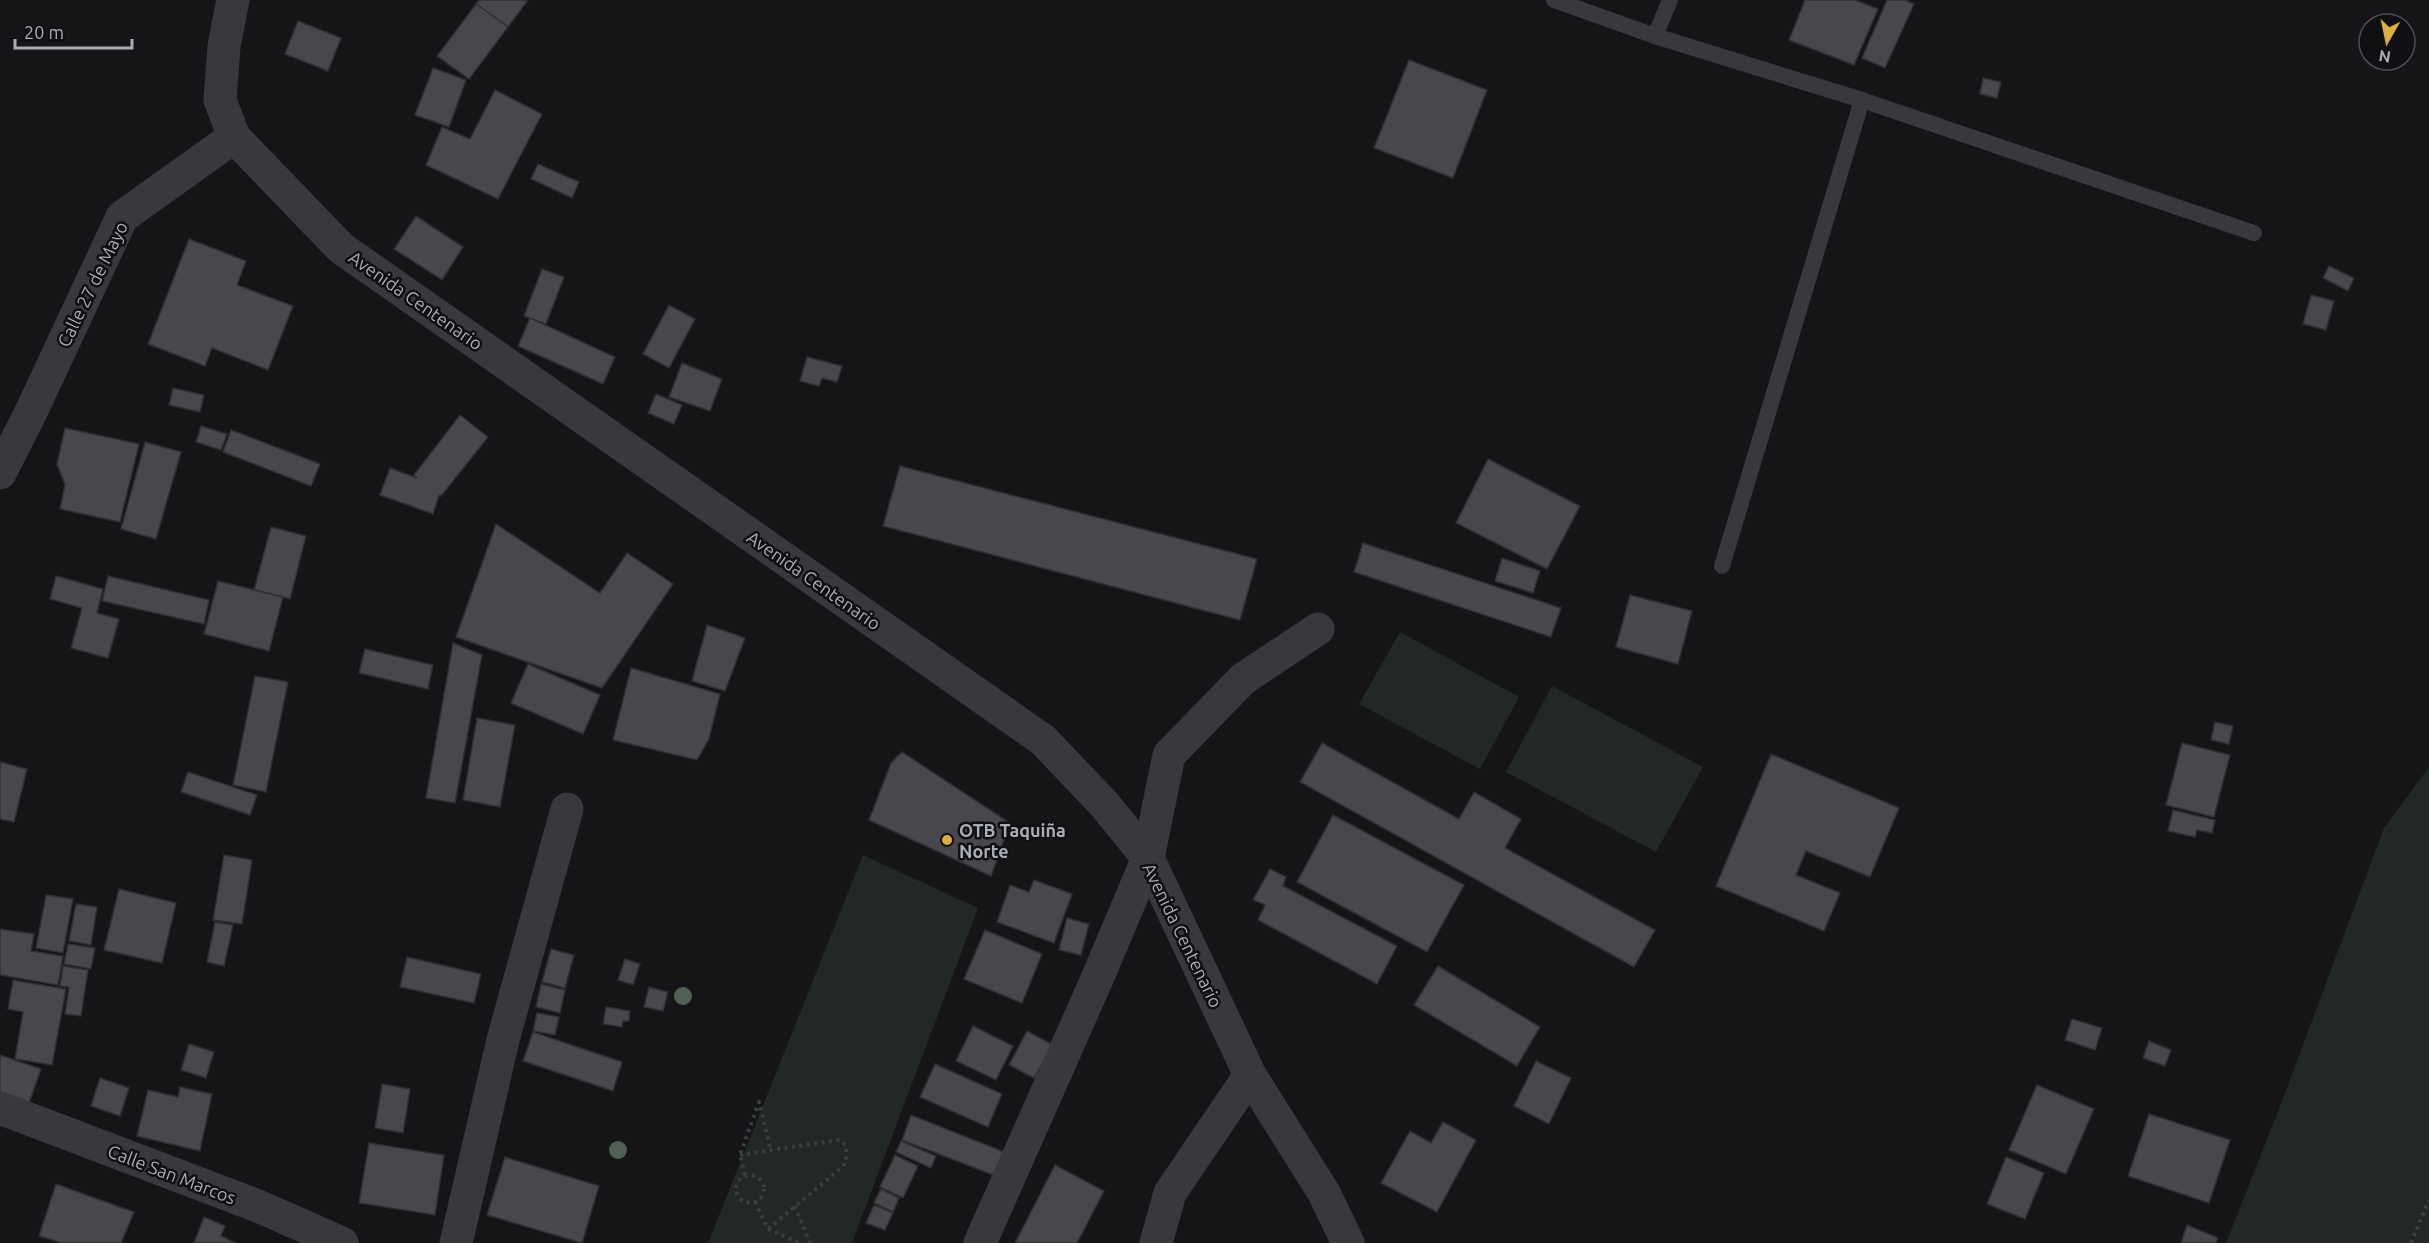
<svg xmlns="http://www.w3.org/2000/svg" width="2429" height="1243" font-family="Ubuntu,sans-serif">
<rect width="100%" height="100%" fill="#151517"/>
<!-- green -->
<g fill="#222823">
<polygon points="1400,632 1519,697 1480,769 1359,704"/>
<polygon points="1552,686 1703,767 1656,852 1506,772"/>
<polygon points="2429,767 2429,1243 2226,1243 2279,1109 2384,828"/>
<polygon points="863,855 978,908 852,1243 708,1243"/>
</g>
<!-- building -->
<g fill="#48484c" stroke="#303033" stroke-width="1.5">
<polygon points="479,0 528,0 508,27 476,4"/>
<polygon points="1805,0 1855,0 1878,9 1854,65 1789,40"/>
<polygon points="1887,0 1905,0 1914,4 1885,68 1862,58"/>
<polygon points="476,4 508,27 469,79 437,56"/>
<polygon points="298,21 341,38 328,71 285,54"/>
<polygon points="1409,60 1487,90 1453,178 1374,148"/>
<polygon points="433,68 466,80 449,127 415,115"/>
<polygon points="1983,78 2001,82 1997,98 1980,94"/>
<polygon points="495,90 542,114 498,199 426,165 442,127 470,139"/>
<polygon points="538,164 579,182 572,198 531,179"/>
<polygon points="416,216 463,247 442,280 394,249"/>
<polygon points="189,239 246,261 237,285 293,306 268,370 212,348 205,366 148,344"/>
<polygon points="2329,266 2354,278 2348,291 2323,278"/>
<polygon points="542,269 564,277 546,324 524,316"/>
<polygon points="2311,295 2334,301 2326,330 2303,324"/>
<polygon points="669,305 695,319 669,368 643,354"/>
<polygon points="530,318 615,357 603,384 518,346"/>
<polygon points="807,357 842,366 837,382 822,378 819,386 800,381"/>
<polygon points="682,363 722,379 710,411 669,397"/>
<polygon points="173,388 204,395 200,412 169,405"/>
<polygon points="656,394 682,405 674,424 648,413"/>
<polygon points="460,415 488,437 441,496 439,495 433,514 380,495 390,468 417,478 414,475"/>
<polygon points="201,426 227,434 221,450 196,442"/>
<polygon points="65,428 139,444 120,522 60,509 65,485 57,464"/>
<polygon points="231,430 320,464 311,486 223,452"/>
<polygon points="145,442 181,452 156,539 121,529"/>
<polygon points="1488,459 1580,506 1547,569 1456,523"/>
<polygon points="900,466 1257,559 1240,620 883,526"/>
<polygon points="496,524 600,593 627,553 673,584 602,688 456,637"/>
<polygon points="271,527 306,536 290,599 254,590"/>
<polygon points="1363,543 1561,608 1551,637 1354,572"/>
<polygon points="1502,558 1540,571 1533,593 1495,581"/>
<polygon points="56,576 103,589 97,613 119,619 108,658 71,648 82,608 50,599"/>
<polygon points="108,576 209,600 204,624 102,601"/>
<polygon points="218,581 283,597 269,651 204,634"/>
<polygon points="1630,595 1692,611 1678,664 1616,647"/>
<polygon points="707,625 745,638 725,691 692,681"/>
<polygon points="453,643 482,655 455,803 426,798"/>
<polygon points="365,649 433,665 428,689 359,673"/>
<polygon points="528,664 600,695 583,734 511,703"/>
<polygon points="631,668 720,694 709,739 697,760 613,740"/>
<polygon points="255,676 288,682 266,792 233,785"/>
<polygon points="477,718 515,725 500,807 463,800"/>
<polygon points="2215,722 2233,726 2229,744 2211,740"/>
<polygon points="1322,743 1459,819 1474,792 1521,819 1505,848 1655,930 1634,967 1300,782"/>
<polygon points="2182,743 2230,755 2214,817 2166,805"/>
<polygon points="902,752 1010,823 991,876 869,820 891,763"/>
<polygon points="1771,754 1899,808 1870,877 1806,851 1796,875 1840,893 1824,931 1716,886"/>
<polygon points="0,762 27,769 14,822 0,819"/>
<polygon points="188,772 257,795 250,815 181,792"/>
<polygon points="2173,810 2215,820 2212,833 2197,830 2195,837 2168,831"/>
<polygon points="1333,815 1464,885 1427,952 1297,882"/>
<polygon points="224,855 252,860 242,924 213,920"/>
<polygon points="1270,869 1286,877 1283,886 1397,946 1377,984 1258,920 1265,905 1253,900"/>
<polygon points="1034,880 1072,894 1054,943 997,922 1010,885 1029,892"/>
<polygon points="119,889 176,903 162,963 104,950"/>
<polygon points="46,895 73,899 63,953 36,948"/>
<polygon points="76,904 97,907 91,945 69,941"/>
<polygon points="1067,918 1089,924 1081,955 1059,950"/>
<polygon points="215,922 233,925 224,966 207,962"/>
<polygon points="0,929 34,934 31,951 63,956 58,985 0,975"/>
<polygon points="985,930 1042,954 1022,1003 964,979"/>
<polygon points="68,944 95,948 91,969 64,964"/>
<polygon points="551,949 574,955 565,988 542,982"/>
<polygon points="407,957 481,974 474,1003 400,987"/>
<polygon points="625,959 640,964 633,985 618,980"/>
<polygon points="63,966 88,970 81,1016 65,1014 69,987 60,986"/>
<polygon points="1438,966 1540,1027 1517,1066 1414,1005"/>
<polygon points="13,980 66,989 52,1065 15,1059 23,1012 8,1009"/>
<polygon points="541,984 565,990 560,1013 536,1007"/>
<polygon points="649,987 668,992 663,1011 644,1007"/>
<polygon points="606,1007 630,1011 629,1021 623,1021 622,1027 603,1024"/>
<polygon points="537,1013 559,1017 555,1035 533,1031"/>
<polygon points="2072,1019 2102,1028 2095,1050 2065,1040"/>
<polygon points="973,1026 1013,1046 996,1080 956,1061"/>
<polygon points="1027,1031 1053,1045 1034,1078 1009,1065"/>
<polygon points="533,1032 622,1062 613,1091 523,1061"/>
<polygon points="2149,1041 2171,1050 2165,1066 2143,1058"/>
<polygon points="189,1044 214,1052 206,1078 181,1070"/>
<polygon points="0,1055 41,1069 29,1103 0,1092"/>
<polygon points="1536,1061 1571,1078 1549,1124 1514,1106"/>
<polygon points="935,1064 1002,1094 988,1127 920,1097"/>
<polygon points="100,1078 129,1088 120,1116 91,1106"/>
<polygon points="382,1084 410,1089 403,1133 375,1128"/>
<polygon points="2037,1085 2094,1109 2066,1174 2009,1150"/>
<polygon points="180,1087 212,1094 200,1151 137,1136 148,1090 178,1097"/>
<polygon points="2149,1114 2230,1140 2209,1203 2128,1176"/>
<polygon points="911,1115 1004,1152 996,1176 902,1140"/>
<polygon points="1443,1122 1476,1140 1437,1212 1381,1183 1410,1131 1431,1143"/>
<polygon points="901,1141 936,1156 931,1168 896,1152"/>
<polygon points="369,1143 444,1155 435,1215 359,1203"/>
<polygon points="895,1155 918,1166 903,1198 880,1187"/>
<polygon points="505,1157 599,1186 582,1243 487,1215"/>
<polygon points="2006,1157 2044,1173 2025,1219 1987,1204"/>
<polygon points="1055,1165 1104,1191 1077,1243 1015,1243"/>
<polygon points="56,1184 134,1212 121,1243 62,1243 39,1236"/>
<polygon points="881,1189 899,1198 893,1212 874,1203"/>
<polygon points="874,1205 893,1213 885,1230 866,1223"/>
<polygon points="204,1217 225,1226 221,1236 236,1243 194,1243"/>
<polygon points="2187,1225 2218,1238 2216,1243 2181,1243"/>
</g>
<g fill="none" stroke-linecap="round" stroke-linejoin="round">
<!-- path -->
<g stroke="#3d3e42" stroke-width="4" stroke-dasharray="3 4.5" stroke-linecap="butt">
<polyline points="740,1155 838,1140 846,1145 846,1162 841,1168 768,1229"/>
<circle cx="750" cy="1189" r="14"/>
<polyline points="745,1175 740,1155 759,1102 771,1150"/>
<polyline points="755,1202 768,1229 799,1243"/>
<polyline points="795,1206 810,1243"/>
<polyline points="2411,1243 2429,1200"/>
</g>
<!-- service -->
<g stroke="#39393d" stroke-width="16">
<polyline points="1554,0 1655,36 1862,100 2254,233"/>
<polyline points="1655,36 1670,0"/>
<polyline points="1722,566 1862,100"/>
</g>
<!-- minor -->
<g stroke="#39393d" stroke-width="33">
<polyline points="233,0 224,46 220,100 234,137 341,248 1043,740 1104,804 1148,858 1250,1075 1324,1193 1348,1243"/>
<polyline points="0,473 31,412 122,217 234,137"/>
<polyline points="0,1108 258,1206 342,1243"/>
<polyline points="456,1243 503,1040 567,809"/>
<polyline points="980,1243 1097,979 1148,858 1169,755 1243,679 1318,629"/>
<polyline points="1156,1243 1170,1193 1250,1075"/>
</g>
</g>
<!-- trees -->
<g fill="#516054">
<circle cx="683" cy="996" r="9"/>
<circle cx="618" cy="1150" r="9"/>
</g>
<!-- markers -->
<circle fill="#dcae48" stroke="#101012" stroke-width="2" cx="947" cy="840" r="6"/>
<g text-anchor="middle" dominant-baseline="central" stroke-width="5" stroke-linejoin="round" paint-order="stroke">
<!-- street labels -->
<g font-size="18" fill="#a9acb5" stroke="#101012">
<text transform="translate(92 284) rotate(-64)">Calle 27 de Mayo</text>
<text transform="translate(416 300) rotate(35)">Avenida Centenario</text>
<text transform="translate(814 580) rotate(35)">Avenida Centenario</text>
<text transform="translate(1183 935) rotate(64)">Avenida Centenario</text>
<text transform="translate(172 1174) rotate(21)">Calle San Marcos</text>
</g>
<!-- poi labels -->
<g font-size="18" font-weight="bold" fill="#a9acb5" stroke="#101012" text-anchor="start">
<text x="959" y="830">OTB Taquiña<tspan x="959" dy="21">Norte</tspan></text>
</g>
</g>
<!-- north arrow -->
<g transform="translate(2387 42) rotate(189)"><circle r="28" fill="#101012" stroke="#4d4e53" stroke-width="1.5"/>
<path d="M0-4.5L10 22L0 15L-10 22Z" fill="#dcae48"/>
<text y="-9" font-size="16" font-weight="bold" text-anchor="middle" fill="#a9acb5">N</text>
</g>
<!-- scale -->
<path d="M15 39v9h117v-9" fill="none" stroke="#a9acb5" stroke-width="3"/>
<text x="24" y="39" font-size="18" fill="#a9acb5" stroke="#101012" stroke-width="4.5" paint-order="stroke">20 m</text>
</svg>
